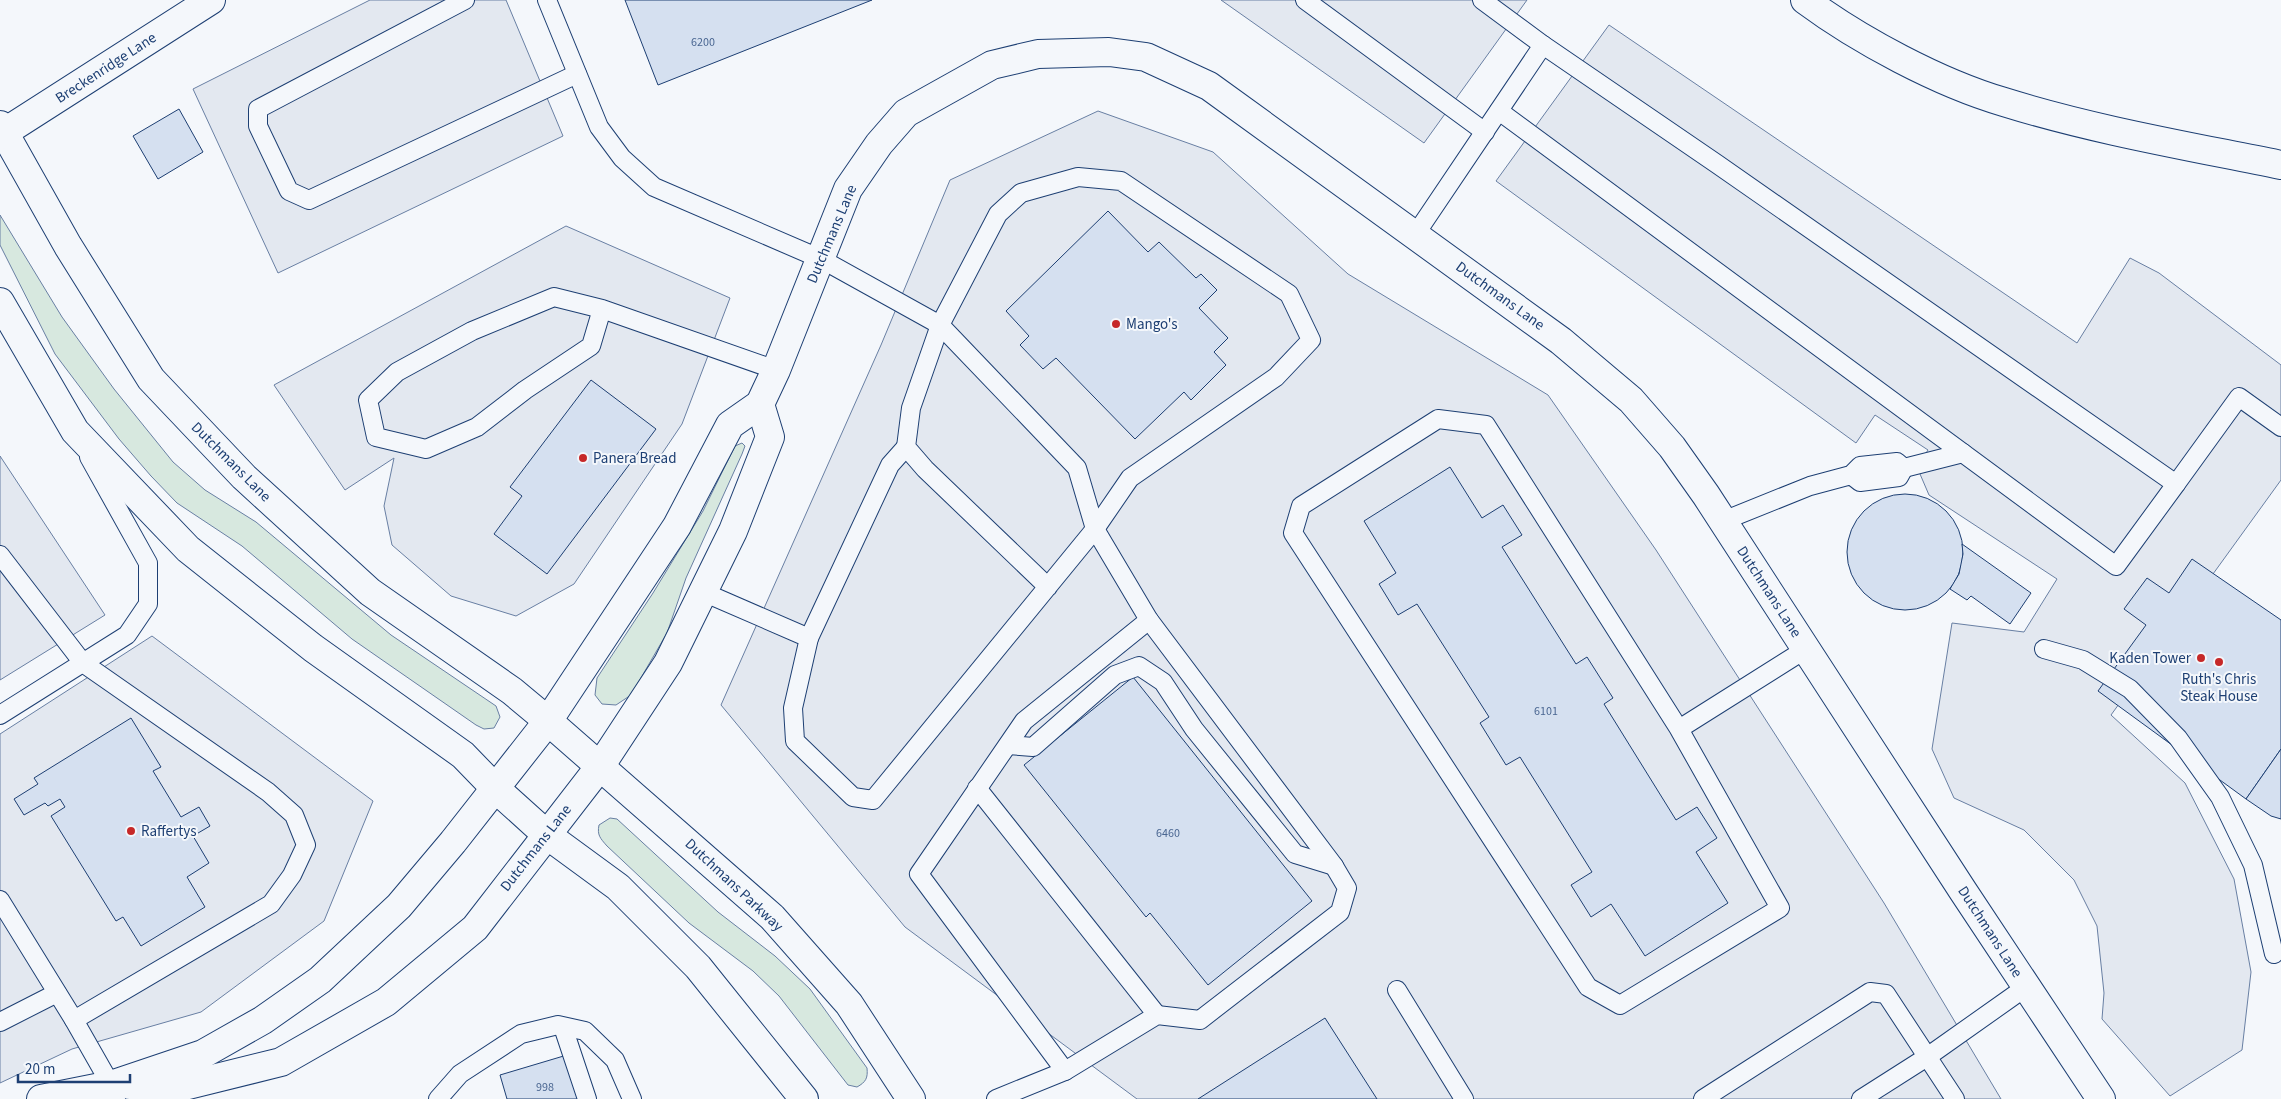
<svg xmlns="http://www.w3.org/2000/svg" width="2281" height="1099" font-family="'Source Sans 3',sans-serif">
<rect width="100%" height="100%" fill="#f4f7fb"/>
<!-- green -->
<g fill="#d7e8df" stroke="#687fa3">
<polygon points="0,215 62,317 114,389 173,462 205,490 256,522 391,635 496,706 500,717 494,728 484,729 476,725 352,639 242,546 177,503 151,476 119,439 55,354 0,245"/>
<polygon points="742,443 745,446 742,454 686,578 667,633 631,695 616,705 602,704 595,695 597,678 653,593 703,511 735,446"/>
<path d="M610,818L617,819L718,912L775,956L810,989L867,1068C868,1078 866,1082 857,1087L848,1085L779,996L753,971L689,923L607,846C600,838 597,835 599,825Z"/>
</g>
<!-- parking -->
<g fill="#e3e8f0" stroke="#687fa3">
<polygon points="370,0 506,0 563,136 278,273 193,89"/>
<polygon points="1221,0 1527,0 1424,143"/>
<polygon points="1609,25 2077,343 2130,258 2159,273 2281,365 2281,480 2111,715 2185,783 2234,879 2251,972 2242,1050 2170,1096 2102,1019 2104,993 2097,926 2074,880 2024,830 1954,798 1932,749 1952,623 2024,632 2057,579 1929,495 1917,467 1928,450 1875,415 1856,443 1496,181"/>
<polygon points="1098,111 1213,152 1348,274 1548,395 1656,550 1884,903 2001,1099 1137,1099 905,927 721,705 881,345 950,180"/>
<polygon points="566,226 730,298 682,424 574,584 516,616 451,596 392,545 384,506 394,458 345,490 274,385"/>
<polygon points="0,456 105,615 0,680"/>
<polygon points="152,636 373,801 324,921 201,1012 72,1049 0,1083 0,734"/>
</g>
<!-- building -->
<g fill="#d5e0f0" stroke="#1d3f73">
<polygon points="625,0 872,0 658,85"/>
<polygon points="179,109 203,152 158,179 133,136"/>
<polygon points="1108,211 1148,252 1159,242 1196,278 1201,274 1217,290 1199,308 1228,338 1214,352 1226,365 1191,400 1184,392 1135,439 1056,358 1043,369 1020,345 1029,336 1006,311"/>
<polygon points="591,380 656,429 547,574 494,534 522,496 510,487"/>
<polygon points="1450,467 1482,518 1503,505 1522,535 1502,547 1576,664 1587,657 1613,698 1604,704 1676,820 1697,807 1717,838 1696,852 1728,903 1645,956 1611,904 1591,917 1571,885 1592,872 1520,757 1506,765 1480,723 1489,717 1417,604 1398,615 1379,584 1396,573 1364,521"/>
<circle cx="1905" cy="552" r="58"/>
<polygon points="1962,544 2031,593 2010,624 1971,596 1967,600 1950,589 1959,574 1963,554"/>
<polygon points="2192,559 2281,620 2281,749 2246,799 2098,691 2146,625 2124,609 2147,578 2169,593"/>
<polygon points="1133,677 1312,901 1208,985 1150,913 1146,917 1024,765"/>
<polygon points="131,718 161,767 153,771 181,817 199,807 210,826 193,836 209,863 187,877 205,907 141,946 123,917 116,921 51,816 65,807 60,799 48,806 45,803 24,815 14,799 38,784 34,778"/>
<polygon points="2281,749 2281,819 2271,816 2246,799"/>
<polygon points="1325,1018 1377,1099 1198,1099"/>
<polygon points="577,1052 591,1099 507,1099 500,1075"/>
</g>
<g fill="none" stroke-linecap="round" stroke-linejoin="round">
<!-- service casing -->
<g stroke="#1d3f73" stroke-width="20">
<g id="service">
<polyline points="465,0 258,109 258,126 289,191 309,200 577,74"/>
<polyline points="547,0 599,127 622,158 654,187 821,259 940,325 1077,468 1095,529 1149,620 1334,866 1347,888 1340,912 1200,1020 1157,1015 1065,1071 996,1099"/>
<polyline points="1305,0 1485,132"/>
<polyline points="1499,111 2116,566 2176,484 1717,164 1543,45"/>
<polyline points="1415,235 1543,45 1482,0"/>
<polyline points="602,309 591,346 525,390 477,427 426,449 376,437 368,400 397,372 472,331 554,297 602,309 776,370"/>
<polyline points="1904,468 1963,453"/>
<polyline points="2176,484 2239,397 2281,427"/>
<polyline points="1723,521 1810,486 1851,475 1860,466 1897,462 1904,468 1899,477 1860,482 1851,475"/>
<polyline points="0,555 83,663 268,792 294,815 306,845 292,875 271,904 74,1020"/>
<polyline points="703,592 809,638 793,708 795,741 853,797 873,800 1095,529 1130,478 1276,377 1311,340 1289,294 1121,181 1078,177 1021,193 998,214 940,325 911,408 906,447 925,469 1048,587"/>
<polyline points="809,638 890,465 906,447"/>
<polyline points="2044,649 2083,660 2130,689 2178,738 2220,797 2253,865 2274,954"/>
<polyline points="0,715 127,635 148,604 148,563 89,457"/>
<polyline points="1679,729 1780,908 1620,1005 1588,987 1293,533 1301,506 1438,419 1486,425 1679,729 1806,649"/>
<polyline points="1008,745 1033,747 1115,675 1139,666 1163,682 1194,729 1295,854 1334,866"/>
<polyline points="977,788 1157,1015"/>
<polyline points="0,900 74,1020 111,1085 116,1099"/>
<polyline points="1397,990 1464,1099"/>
<polyline points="0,1022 57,993"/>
<polyline points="563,1027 587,1099"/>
<polyline points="1065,1071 919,874 1024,721 1149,620"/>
<polyline points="438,1099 460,1074 521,1034 558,1025 585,1031 615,1060 632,1099"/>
<polyline points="1703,1099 1870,992 1886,994 1955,1099"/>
<polyline points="1861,1099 1927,1057 2026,987"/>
</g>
</g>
<!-- minor casing -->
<g stroke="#1d3f73" stroke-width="30">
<g id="minor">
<polyline points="130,1085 180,1087 281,1062 386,1002 475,928 601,765 668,663 733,531 770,437 760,404"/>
<polyline points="41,1099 111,1085 203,1054 263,1020 320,980 399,906 453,842 548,721 677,526 730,425 760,404 776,370 848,189 879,144 906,113 992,65 1038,54 1109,52 1146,57 1209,86 1561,341 1631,400 1672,447 1706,495 1963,891 2101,1099"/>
</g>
</g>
<!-- secondary casing -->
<g stroke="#1d3f73" stroke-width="30">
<g id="secondary">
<polyline points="0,125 68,246 151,379 244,477 370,592 512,691 548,721 772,917 849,1004 911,1099"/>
<polyline points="0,135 211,0"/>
<polyline points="0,302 75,431 188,549 313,648 463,755 495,788 547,835 618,887 698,967 804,1099"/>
</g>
</g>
<!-- motorway casing -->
<g stroke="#1d3f73" stroke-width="30">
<path id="motorway" d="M1805,0C1859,40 1939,83 2004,102C2094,130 2188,146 2281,165"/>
</g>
<!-- service -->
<use href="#service" stroke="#f4f7fb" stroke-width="18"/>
<!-- minor -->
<use href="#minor" stroke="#f4f7fb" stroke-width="28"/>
<!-- secondary -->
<use href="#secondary" stroke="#f4f7fb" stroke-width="28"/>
<!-- motorway -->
<use href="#motorway" stroke="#f4f7fb" stroke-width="28"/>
</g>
<!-- markers -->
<g fill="#c62828" stroke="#f4f7fb" stroke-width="2">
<circle cx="1116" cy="324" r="5"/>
<circle cx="583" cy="458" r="5"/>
<circle cx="2201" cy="658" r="5"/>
<circle cx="2219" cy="662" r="5"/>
<circle cx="131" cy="831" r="5"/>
</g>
<g text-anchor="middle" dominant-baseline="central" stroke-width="4" stroke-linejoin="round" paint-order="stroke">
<!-- number labels -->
<g font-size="12" fill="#4b6792">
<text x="703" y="42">6200</text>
<text x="1546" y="711">6101</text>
<text x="1168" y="833">6460</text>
<text x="545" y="1087">998</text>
</g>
<!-- street labels -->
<g font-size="15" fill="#1d3f73" stroke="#f4f7fb">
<text transform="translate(106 68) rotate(-33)">Breckenridge Lane</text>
<text transform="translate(832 234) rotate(-67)">Dutchmans Lane</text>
<text transform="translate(1500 296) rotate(36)">Dutchmans Lane</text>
<text transform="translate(231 462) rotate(45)">Dutchmans Lane</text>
<text transform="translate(1769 592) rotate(57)">Dutchmans Lane</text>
<text transform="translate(536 848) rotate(-52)">Dutchmans Lane</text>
<text transform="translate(734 885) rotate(43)">Dutchmans Parkway</text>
<text transform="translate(1990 932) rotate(57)">Dutchmans Lane</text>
</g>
<!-- poi labels -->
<g font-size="15" fill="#1d3f73" stroke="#f4f7fb" text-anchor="start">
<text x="1126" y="324">Mango's</text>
<text x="593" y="458">Panera Bread</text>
<text x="2191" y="658" text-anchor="end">Kaden Tower</text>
<text x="2219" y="679" text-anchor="middle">Ruth's Chris<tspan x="2219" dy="17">Steak House</tspan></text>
<text x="141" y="831">Raffertys</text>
</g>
</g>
<!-- scale -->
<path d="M18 1074v8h112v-8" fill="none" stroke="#1d3f73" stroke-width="2.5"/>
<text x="25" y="1074" font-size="15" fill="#1d3f73" stroke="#f4f7fb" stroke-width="4" paint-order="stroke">20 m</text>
</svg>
